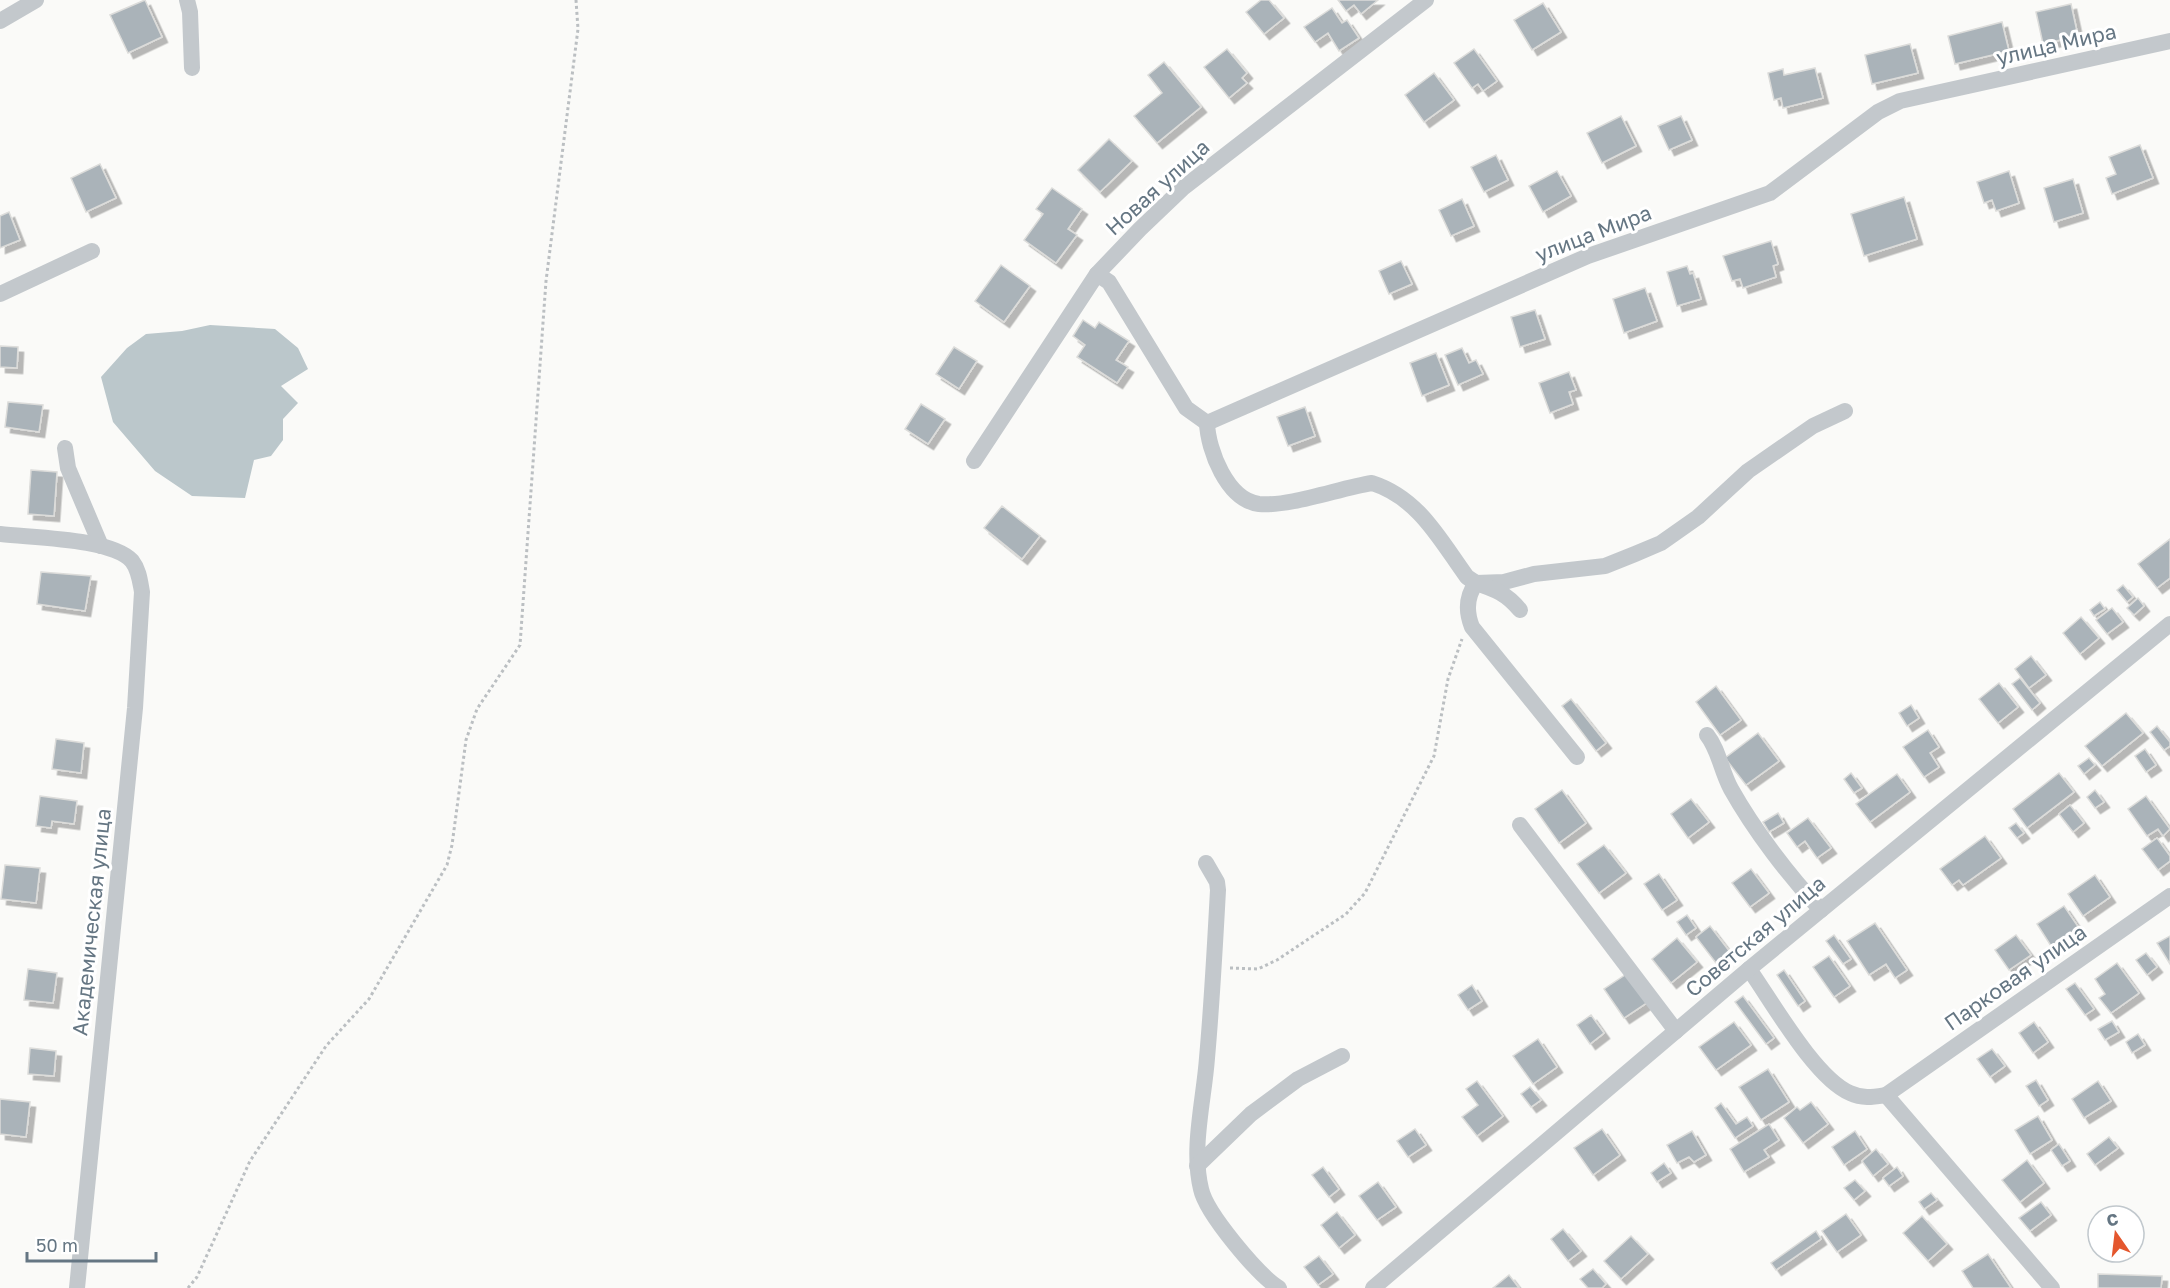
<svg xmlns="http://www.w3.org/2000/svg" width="2170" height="1288" font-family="'Golos Text',sans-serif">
<defs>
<filter id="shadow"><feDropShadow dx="5.5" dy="5.5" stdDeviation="0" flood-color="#0004"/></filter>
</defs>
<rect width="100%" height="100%" fill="#fafaf8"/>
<!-- water -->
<polygon fill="#bbc7cb" points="210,325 275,329 298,348 308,369 281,386 298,403 283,419 283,440 271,456 254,460 245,498 192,496 155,471 113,422 101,377 127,348 146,334 182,331"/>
<!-- building -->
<g fill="#aab3b9" stroke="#dcdcda" stroke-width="1.5" filter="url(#shadow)">
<polygon points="145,0 162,37 128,53 110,15"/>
<polygon points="1261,0 1269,0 1284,18 1264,34 1246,12"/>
<polygon points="1338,0 1378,0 1361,14 1354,5 1346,11"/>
<polygon points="1543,3 1561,32 1532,50 1514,20"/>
<polygon points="2071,4 2078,36 2043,44 2036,12"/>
<polygon points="1332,8 1342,23 1347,20 1359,38 1339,51 1328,33 1315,42 1304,27"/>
<polygon points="2002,22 2009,51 1955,64 1948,36"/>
<polygon points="1910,44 1918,73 1872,84 1865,55"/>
<polygon points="1227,49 1247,73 1242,78 1247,83 1229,98 1204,67"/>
<polygon points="1474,49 1497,81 1483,91 1478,84 1472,88 1454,63"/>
<polygon points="1164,62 1201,107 1157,143 1134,116 1162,93 1148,75"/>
<polygon points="1815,68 1823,98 1783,108 1781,98 1774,100 1768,73 1783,69 1784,75"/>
<polygon points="1434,73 1454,100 1424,122 1405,95"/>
<polygon points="1621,116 1636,146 1602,163 1587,133"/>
<polygon points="1681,116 1692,140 1669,150 1658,126"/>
<polygon points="1109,139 1132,161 1100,192 1078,170"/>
<polygon points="2140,145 2153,178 2112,194 2106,178 2116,174 2109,157"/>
<polygon points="1496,155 1508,180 1484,192 1471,167"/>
<polygon points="100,164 116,198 86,212 71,178"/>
<polygon points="1557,171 1571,196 1543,212 1529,186"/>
<polygon points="2009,171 2019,203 1996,211 1992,200 1984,203 1977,182"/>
<polygon points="2073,179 2083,213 2054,222 2044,188"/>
<polygon points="1052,188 1082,209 1068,229 1077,235 1056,263 1024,240 1043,214 1036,209"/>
<polygon points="1904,197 1917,239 1864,256 1851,214"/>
<polygon points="1462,199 1474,226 1451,236 1439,210"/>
<polygon points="9,212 20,240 0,248 0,216"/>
<polygon points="1771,241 1778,264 1773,266 1776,277 1743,288 1740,279 1732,281 1723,256"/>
<polygon points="1401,261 1412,284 1389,294 1379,271"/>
<polygon points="1001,265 1030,286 1004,322 975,301"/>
<polygon points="1687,266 1690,274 1693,273 1701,299 1677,306 1667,272"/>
<polygon points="1645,288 1657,321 1624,333 1613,299"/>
<polygon points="1535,310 1545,339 1520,347 1511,317"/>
<polygon points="1083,320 1095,328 1099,322 1129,341 1116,360 1128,367 1117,383 1077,357 1085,345 1073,336"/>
<polygon points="0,346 18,347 17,368 0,367"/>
<polygon points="954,347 977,361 959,389 936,374"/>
<polygon points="1462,348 1469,363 1476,360 1483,374 1458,385 1445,355"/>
<polygon points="1436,353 1449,385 1422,396 1410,363"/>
<polygon points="1569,372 1576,390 1569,392 1573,404 1550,413 1539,383"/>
<polygon points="8,402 43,405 39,432 5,427"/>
<polygon points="921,404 945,419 928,444 905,429"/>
<polygon points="1305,407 1315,436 1288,446 1277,417"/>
<polygon points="31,470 57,472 54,516 28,514"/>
<polygon points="1002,506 1040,536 1022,559 984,528"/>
<polygon points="2170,539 2170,578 2157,588 2138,564"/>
<polygon points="41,572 91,576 85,611 37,604"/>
<polygon points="2123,585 2133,597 2127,602 2117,590"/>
<polygon points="2138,598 2144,606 2134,615 2127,608"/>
<polygon points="2100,602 2105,609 2094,616 2090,610"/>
<polygon points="2112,608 2123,622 2107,634 2096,620"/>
<polygon points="2081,617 2099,638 2080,654 2063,633"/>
<polygon points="2031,656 2046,675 2029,688 2015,669"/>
<polygon points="2020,678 2040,703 2032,710 2012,684"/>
<polygon points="1999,683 2018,707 1998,723 1979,699"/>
<polygon points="1716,686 1741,720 1720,735 1696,702"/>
<polygon points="1571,699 1606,743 1596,751 1562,706"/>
<polygon points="1911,705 1919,718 1907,726 1899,713"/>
<polygon points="2126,713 2143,733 2102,766 2085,746"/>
<polygon points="2157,726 2170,742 2170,746 2164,750 2150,732"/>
<polygon points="1928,730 1939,747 1930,753 1939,767 1924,777 1903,747"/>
<polygon points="1758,733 1779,761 1746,785 1725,758"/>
<polygon points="56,739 84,743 81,773 52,769"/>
<polygon points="2145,749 2156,765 2146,772 2135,756"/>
<polygon points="2089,758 2095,765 2084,774 2078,766"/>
<polygon points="1851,773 1862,788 1854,793 1844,779"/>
<polygon points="2059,773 2074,792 2027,828 2013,809"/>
<polygon points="1897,774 1910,792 1870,822 1856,804"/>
<polygon points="1562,790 1586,823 1559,843 1535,809"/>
<polygon points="2095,790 2104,802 2095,808 2087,797"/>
<polygon points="40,796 77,801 74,824 52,821 51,828 36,826"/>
<polygon points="2146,796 2170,829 2163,836 2158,829 2147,836 2128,809"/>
<polygon points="1691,799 1709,822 1688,838 1671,814"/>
<polygon points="2070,805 2084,823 2073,832 2059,814"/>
<polygon points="1778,813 1784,823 1769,832 1763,822"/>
<polygon points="1808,818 1831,848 1817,858 1805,841 1797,847 1787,833"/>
<polygon points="2016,823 2024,833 2017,838 2009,828"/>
<polygon points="1985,836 2001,858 1963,885 1959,880 1952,885 1940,869"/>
<polygon points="2157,838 2170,856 2170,861 2158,870 2142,849"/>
<polygon points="1604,845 1626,873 1599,893 1577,864"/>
<polygon points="5,865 40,868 36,903 1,899"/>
<polygon points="1751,869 1769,893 1750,907 1732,883"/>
<polygon points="1659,874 1677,900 1662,910 1644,884"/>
<polygon points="2095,875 2110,897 2083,916 2068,894"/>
<polygon points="2064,906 2079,928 2051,946 2037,924"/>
<polygon points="1687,915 1696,928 1686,935 1677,922"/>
<polygon points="1875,923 1907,970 1895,978 1886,964 1869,975 1847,941"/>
<polygon points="1710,926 1730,952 1716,963 1696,937"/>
<polygon points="1834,935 1851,959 1843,964 1826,941"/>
<polygon points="2016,935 2031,955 2009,970 1995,950"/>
<polygon points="2170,936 2170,964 2157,943"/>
<polygon points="1677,938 1697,962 1671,983 1652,959"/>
<polygon points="2146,953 2157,967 2147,975 2136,960"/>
<polygon points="1829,956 1850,986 1834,997 1813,967"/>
<polygon points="2117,963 2139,993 2111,1013 2099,998 2105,994 2095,979"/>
<polygon points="28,969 57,973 53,1003 24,1000"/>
<polygon points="1784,970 1805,1001 1798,1006 1777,975"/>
<polygon points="1628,973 1648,1002 1624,1018 1604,989"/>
<polygon points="2075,983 2094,1009 2085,1015 2066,989"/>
<polygon points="1472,985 1482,1001 1468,1010 1458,995"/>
<polygon points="1743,996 1774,1038 1766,1044 1735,1002"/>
<polygon points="1591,1015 1604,1033 1590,1044 1577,1025"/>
<polygon points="2112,1021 2119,1032 2105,1040 2098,1029"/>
<polygon points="1734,1022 1751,1045 1716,1070 1699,1047"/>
<polygon points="2034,1022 2048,1042 2033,1053 2019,1033"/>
<polygon points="2138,1034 2145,1045 2132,1053 2126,1042"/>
<polygon points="1538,1039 1557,1067 1533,1084 1513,1056"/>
<polygon points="30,1048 56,1051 54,1076 28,1074"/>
<polygon points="1992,1049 2005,1066 1990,1077 1977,1059"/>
<polygon points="1768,1069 1789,1102 1761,1120 1739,1087"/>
<polygon points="2036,1080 2048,1100 2039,1106 2026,1086"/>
<polygon points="1477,1081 1503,1116 1477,1136 1462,1117 1478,1105 1466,1089"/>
<polygon points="2098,1081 2111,1101 2084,1118 2072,1099"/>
<polygon points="1530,1087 1541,1100 1531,1107 1521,1094"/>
<polygon points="0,1099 30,1102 26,1137 0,1134"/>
<polygon points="1811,1102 1828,1124 1803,1143 1784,1118 1797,1107 1800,1110"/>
<polygon points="1721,1103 1736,1124 1747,1117 1753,1126 1735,1138 1715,1108"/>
<polygon points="2038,1116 2052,1140 2030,1154 2015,1130"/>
<polygon points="1769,1124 1779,1140 1764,1150 1769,1157 1744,1172 1730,1149"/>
<polygon points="1415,1129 1426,1145 1408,1157 1397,1141"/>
<polygon points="1602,1129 1620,1155 1593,1175 1574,1148"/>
<polygon points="1692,1131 1706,1155 1694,1162 1689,1157 1677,1163 1667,1145"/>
<polygon points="1855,1131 1867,1149 1844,1165 1832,1147"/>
<polygon points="2109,1137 2118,1148 2095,1165 2087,1154"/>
<polygon points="2059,1144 2070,1161 2062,1166 2051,1150"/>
<polygon points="1876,1149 1888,1164 1873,1176 1862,1161"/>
<polygon points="2027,1160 2044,1183 2020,1202 2002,1180"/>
<polygon points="1664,1163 1671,1173 1657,1182 1651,1173"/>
<polygon points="1323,1167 1339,1189 1329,1197 1312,1175"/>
<polygon points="1897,1167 1903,1176 1889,1186 1883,1178"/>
<polygon points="1855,1180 1865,1191 1854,1200 1844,1188"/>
<polygon points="1378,1182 1396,1207 1377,1220 1359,1196"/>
<polygon points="1931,1193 1937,1200 1924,1209 1919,1202"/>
<polygon points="2041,1202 2051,1215 2030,1231 2019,1218"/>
<polygon points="1337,1212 1355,1235 1339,1248 1321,1225"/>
<polygon points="1846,1214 1861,1235 1837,1252 1822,1231"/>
<polygon points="1922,1216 1947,1244 1928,1261 1903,1233"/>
<polygon points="1563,1229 1581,1251 1568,1261 1551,1239"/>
<polygon points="1816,1231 1821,1239 1776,1270 1771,1263"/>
<polygon points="1631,1236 1648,1254 1621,1279 1604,1261"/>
<polygon points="1988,1254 2011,1288 1973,1288 1962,1271"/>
<polygon points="1319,1256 1333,1274 1318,1285 1304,1267"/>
<polygon points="1593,1269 1606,1284 1602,1288 1588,1288 1580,1279"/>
<polygon points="2098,1274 2162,1276 2161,1288 2098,1288"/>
<polygon points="1509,1275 1519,1288 1493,1288"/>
</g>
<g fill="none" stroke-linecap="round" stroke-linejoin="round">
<!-- path -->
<g stroke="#bbbfc2" stroke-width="3" stroke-dasharray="3 3" stroke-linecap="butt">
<polyline points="1230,968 1258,969 1277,960 1346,914 1365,893 1434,756 1448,679 1462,639"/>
<polyline points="188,1288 197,1277 250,1161 326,1046 369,999 447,865 452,845 466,740 477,709 520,645 546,281 578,29 576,0"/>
</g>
<!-- minor -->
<g stroke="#c3c8cc" stroke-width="16">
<polyline points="187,0 190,12 192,68"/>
<polyline points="0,21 36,0"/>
<polyline points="1097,274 1109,282 1186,408 1207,423 1588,256 1770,193 1878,112 1900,101 2170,41"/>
<polyline points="0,294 92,251"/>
<path d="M1207,423C1208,450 1227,500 1259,504C1289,507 1340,488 1372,483C1419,498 1440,540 1467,577L1476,583L1504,582L1534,574L1605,566L1635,554L1661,543L1698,517L1748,471L1813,426L1845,411"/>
<polyline points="65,448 68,468 101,546"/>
<polyline points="974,461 1097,274 1140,229 1183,188 1426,0"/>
<path d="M0,534C31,538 111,538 132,561C139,570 140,581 142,592L135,708L77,1288"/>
<path d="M1520,610C1507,594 1495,589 1476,583C1466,597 1466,612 1472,627L1577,757"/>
<path d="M1707,735C1719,750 1721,771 1731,789C1754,830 1789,876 1821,910"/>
<polyline points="1520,825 1676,1031"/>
<path d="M1206,863L1217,882L1218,890C1215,946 1212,1002 1207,1058C1204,1100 1191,1148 1201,1189C1206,1213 1258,1275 1279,1288"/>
<path d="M1749,969C1773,1003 1815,1078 1850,1093C1863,1099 1873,1097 1886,1095L2052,1288"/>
<polyline points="1886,1095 2170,896"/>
<polyline points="1197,1166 1251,1114 1298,1079 1342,1056"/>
<polyline points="1373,1288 1749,969 2170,624"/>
</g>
</g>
<g text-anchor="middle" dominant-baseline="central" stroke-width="6" stroke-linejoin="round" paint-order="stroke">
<!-- street labels -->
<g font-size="21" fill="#657683" stroke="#fff">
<text transform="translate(2056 44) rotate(-13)">улица Мира</text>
<text transform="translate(1157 187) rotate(-42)">Новая улица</text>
<text transform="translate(1593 233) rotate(-21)">улица Мира</text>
<text transform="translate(91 922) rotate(-84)">Академическая улица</text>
<text transform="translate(1755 936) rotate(-40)">Советская улица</text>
<text transform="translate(2015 977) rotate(-35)">Парковая улица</text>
</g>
</g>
<!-- north arrow -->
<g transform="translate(2116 1234) rotate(346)"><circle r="28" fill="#ffffff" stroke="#c1c8cd" stroke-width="1.5"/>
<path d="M0-4.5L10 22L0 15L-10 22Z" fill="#e4572e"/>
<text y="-9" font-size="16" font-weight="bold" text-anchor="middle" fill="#657683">С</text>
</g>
<!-- scale -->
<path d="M27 1252v9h129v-9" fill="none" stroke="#657683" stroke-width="3"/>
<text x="36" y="1252" font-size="18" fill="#657683" stroke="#ffffff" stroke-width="4.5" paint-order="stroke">50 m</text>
</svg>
